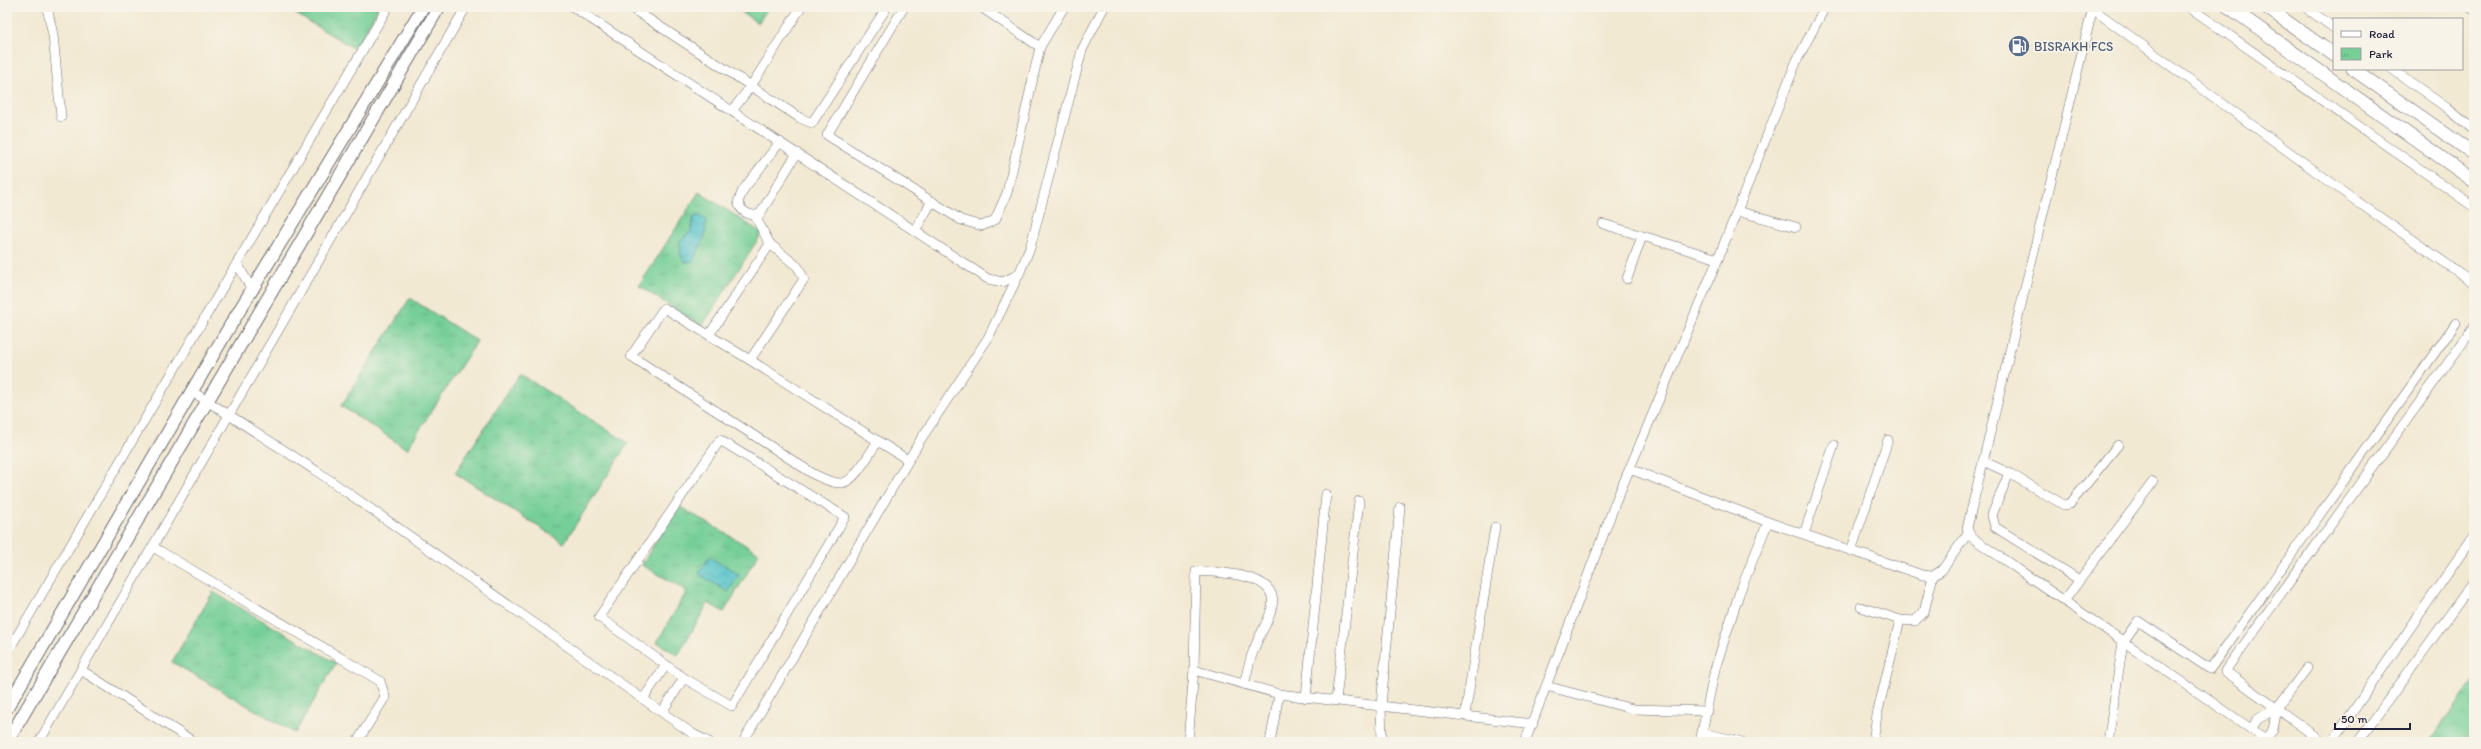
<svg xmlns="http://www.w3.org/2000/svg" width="2481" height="749" font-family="Itim,sans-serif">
<defs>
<pattern id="park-tufts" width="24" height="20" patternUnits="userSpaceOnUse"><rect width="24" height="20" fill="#75cf96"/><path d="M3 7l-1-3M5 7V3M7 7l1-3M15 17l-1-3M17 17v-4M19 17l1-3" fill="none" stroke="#65b182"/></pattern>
<pattern id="water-waves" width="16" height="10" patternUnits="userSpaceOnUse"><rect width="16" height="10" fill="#57c5cb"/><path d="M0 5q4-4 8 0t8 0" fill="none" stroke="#4ba9af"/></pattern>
</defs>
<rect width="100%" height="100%" fill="#f7f3e8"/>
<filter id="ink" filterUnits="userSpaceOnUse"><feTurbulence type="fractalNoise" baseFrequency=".025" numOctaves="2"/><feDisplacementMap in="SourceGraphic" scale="8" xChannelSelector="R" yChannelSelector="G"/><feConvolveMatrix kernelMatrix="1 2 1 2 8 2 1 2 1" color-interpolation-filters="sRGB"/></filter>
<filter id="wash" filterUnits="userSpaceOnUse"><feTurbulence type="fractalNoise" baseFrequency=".012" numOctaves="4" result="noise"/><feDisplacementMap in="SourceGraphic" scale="16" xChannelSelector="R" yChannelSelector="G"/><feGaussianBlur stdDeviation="0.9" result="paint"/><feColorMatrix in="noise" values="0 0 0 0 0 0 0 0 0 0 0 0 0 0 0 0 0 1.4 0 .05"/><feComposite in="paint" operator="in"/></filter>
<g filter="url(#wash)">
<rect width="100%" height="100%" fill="#f2e9d2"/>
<!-- park -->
<g fill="url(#park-tufts)" stroke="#4c7868">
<polygon points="284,7 379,7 355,49"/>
<polygon points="734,7 769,7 758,23"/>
<polygon points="699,192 762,233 702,326 639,286"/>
<polygon points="410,298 477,341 407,449 341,406"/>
<polygon points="520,374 628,443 564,543 455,473"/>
<polygon points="677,505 759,553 724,612 708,603 678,655 657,642 687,591 642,565"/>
<polygon points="213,592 336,663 295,733 172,662"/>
<polygon points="2474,680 2474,742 2429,742"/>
</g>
<!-- water -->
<g fill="url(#water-waves)" stroke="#3c7483">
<polygon points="699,215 706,220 705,236 693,261 685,262 681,257 680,241 691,231 694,217"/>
<polygon points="709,557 739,574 728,592 699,574"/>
</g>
</g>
<g filter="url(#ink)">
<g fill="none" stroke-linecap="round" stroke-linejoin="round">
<!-- minor casing -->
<g stroke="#6b6870" stroke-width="10">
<g id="minor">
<polyline points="47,7 53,35 61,117"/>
<polyline points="573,7 988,279 1003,282 1019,274 1030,248 1082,50 1104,7"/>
<polyline points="630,7 751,86 801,7"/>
<polyline points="904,7 827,135 961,220 982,226 995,220 1007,193 1040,47"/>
<polyline points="981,7 1040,47 1064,7"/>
<polyline points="2090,7 2355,200 2474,283"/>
<polyline points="2093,7 1967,528 1971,537 2270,742"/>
<polyline points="2189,7 2474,207"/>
<polyline points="2305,7 2334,28"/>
<polyline points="2469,7 2474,10"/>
<polyline points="2392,69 2447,108 2474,130"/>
<polyline points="732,111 751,86 800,118 812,123 887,7"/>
<path d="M780,142L743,190L738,202C741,212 750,217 760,214L797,153"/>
<polyline points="1737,211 1796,227"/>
<polyline points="755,216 770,244 798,267 804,279 750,360 908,460"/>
<polyline points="1603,224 1718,259"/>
<polyline points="915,231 932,201"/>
<polyline points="237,263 252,290"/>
<polyline points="1627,279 1642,236"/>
<polyline points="709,335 770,244"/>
<path d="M750,360L664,308L631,356L815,475C823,478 833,484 842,483C855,482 870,452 878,441"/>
<polyline points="193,392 318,472 693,734 709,742"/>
<polygon points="720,440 845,517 732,706 684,678 599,617"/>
<polyline points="1983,461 2009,473 1992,515 1995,527 2078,579"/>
<polyline points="1630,469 1768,522 1922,575 1933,576 1942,570 1968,533"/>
<polyline points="2009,473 2064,505 2070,504 2118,445"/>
<polyline points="1804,534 1834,445"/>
<polyline points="153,547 380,681 385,697 357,742"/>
<polyline points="1851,551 1888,440"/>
<polyline points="2064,601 2153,482"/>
<polyline points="1861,607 1900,620 1915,621 1924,612 1933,576"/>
<polyline points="7,653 388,7"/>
<polyline points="81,670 194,742"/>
<polyline points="1194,670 1279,694 1533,724"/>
<polyline points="1546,686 1633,709 1708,711"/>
<polyline points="1306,698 1326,494"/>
<polyline points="643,699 666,665"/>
<polyline points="1336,700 1359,501"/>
<polyline points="662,712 684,678"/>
<polyline points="1465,715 1495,527"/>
<polyline points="2251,729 2258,719 2277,708 2307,668"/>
<polyline points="1703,733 1742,742"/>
<polyline points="2265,739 2273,730 2277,708"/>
<polyline points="39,742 466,7"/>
<polyline points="743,742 921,439 988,338 1019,274"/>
<path d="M1188,742L1194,670L1196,571C1218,572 1280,573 1272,607C1269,622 1258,636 1253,652C1249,662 1247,674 1244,684"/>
<polyline points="1270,742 1279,694"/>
<polyline points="1382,742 1381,705 1400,507"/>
<polyline points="1525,742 1616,501 1718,259 1797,60 1825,7"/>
<polyline points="1700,742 1715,669 1739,594 1768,522"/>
<polyline points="1873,742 1877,715 1900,620"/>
<polyline points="2108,742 2123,642 2138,621 2210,669 2456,323"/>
<polyline points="2323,742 2225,671 2474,327"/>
<polyline points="2332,742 2474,535"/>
<polyline points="2358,742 2474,581"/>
</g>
</g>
<!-- tertiary casing -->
<g stroke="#6b6870" stroke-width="14">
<g id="tertiary">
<polyline points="7,708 227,331 423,7"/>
<polyline points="7,742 439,7"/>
</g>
</g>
<!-- secondary casing -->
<g stroke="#6b6870" stroke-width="14">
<g id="secondary">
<polyline points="2229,7 2474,181"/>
<polyline points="2266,7 2334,55"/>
<polyline points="2353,69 2474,154"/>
</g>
</g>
<!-- minor -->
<use href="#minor" stroke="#fff" stroke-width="9"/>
<!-- tertiary -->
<use href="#tertiary" stroke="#fff" stroke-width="12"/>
<!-- secondary -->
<use href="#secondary" stroke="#fff" stroke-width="13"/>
</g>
</g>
<!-- icons -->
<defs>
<g id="fuel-disc" transform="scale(1.15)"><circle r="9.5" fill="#5c6f8a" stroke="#f7f3e8"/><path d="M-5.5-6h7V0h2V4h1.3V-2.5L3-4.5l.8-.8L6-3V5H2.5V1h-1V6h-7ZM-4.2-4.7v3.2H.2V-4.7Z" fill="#fff"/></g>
</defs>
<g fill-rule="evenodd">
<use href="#fuel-disc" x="2019" y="46"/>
</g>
<g text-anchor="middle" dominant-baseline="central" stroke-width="3.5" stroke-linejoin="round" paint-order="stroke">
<!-- service labels -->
<g font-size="13" fill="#4e5e75" stroke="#f7f3e8" text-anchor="start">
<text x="2034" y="46">BISRAKH FCS</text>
</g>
</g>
<!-- margin -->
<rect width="2481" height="749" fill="none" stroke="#f7f3e8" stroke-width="24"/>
<!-- legend -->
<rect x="2333" y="18" width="130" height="52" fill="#f7f3e8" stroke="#a29fa3"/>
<rect x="2341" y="31" width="20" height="6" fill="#ffffff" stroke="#a29fa3"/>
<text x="2369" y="38" font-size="12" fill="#22223b">Road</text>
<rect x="2341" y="48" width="20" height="12" fill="url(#park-tufts)" stroke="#a29fa3"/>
<text x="2369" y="58" font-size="12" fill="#22223b">Park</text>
<!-- scale -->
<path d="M2335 723v6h75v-6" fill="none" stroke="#22223b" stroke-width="2"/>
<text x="2341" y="723" font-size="12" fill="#22223b" stroke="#f7f3e8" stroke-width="3" paint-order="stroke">50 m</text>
</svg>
